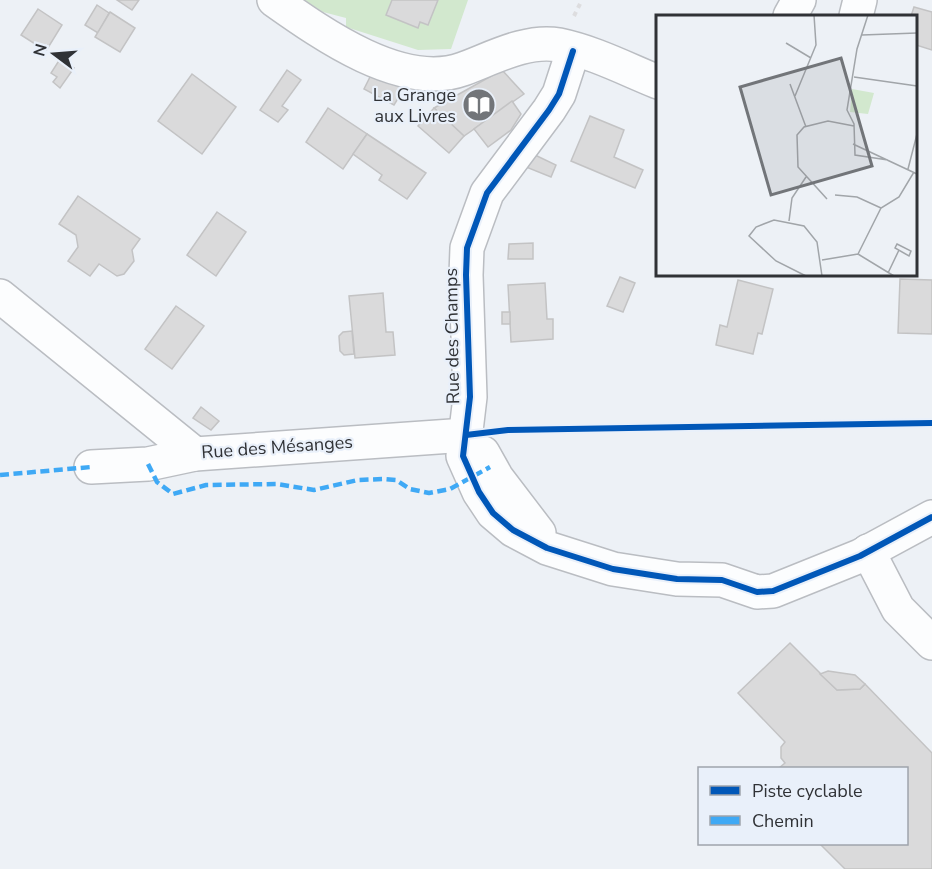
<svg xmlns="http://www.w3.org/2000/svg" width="932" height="869" font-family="'Nunito Sans',sans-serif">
<rect width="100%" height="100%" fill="#edf1f6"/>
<!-- green -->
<polygon fill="#d2e8ce" points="304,0 468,0 451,49 418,50 346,27 346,18 323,12"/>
<!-- building -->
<g fill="#dadadb" stroke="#c3c3c4" stroke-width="1.5">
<polygon points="117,0 139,0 132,10"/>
<polygon points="392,0 438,0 428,25 420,22 418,28 386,15"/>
<polygon points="97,5 109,13 98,33 85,25"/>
<polygon points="914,7 932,12 932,50 916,45 916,16 911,16"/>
<polygon points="38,9 62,25 46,51 21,35"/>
<polygon points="110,12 135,28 120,52 95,37"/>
<polygon points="60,59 74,68 60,88 53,82 57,77 51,73"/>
<polygon points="374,69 405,87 394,105 364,89"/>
<polygon points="287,70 301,80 282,106 288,110 278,122 260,110"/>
<polygon points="502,70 524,94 464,136 434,108"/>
<polygon points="192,74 236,107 202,154 158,121"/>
<polygon points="512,101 521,114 511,130 488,147 474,129"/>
<polygon points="328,108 367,134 343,169 306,142"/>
<polygon points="434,108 464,136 449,153 418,126"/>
<polygon points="590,116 624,130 614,157 643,170 635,188 571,161"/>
<polygon points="367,134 426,173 407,199 379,180 382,175 353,154"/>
<polygon points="535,155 556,165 551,177 526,167"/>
<polygon points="78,196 140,239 132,250 134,261 124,274 117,276 99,264 90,276 68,261 78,247 76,235 59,224"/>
<polygon points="217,212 246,232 216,276 187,255"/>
<polygon points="533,243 533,259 508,259 509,244"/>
<polygon points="620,277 635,283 623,312 607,306"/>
<polygon points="900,279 932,280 932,334 898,333"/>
<polygon points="738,280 773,289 762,334 758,333 753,354 716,345 720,325 727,327"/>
<polygon points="545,283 547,319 553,319 553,339 511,342 508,285"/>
<polygon points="383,293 386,332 393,332 395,355 355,358 349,296"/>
<polygon points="176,306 204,326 172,369 145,349"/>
<rect x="502" y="312" width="8" height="12"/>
<polygon points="352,331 354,354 344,355 340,351 339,336 343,332"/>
<polygon points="201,407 219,421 211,430 193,418"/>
<polygon points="790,643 837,690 860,689 865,684 932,753 932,869 845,869 820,844 906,844 906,768 779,768 785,763 781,758 781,747 785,742 738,693"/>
<polygon points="828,671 855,675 865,684 860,689 837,690 820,674"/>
</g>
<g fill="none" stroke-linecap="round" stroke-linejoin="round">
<!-- minor casing -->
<g stroke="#babdc2" stroke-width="36">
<g id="minor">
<path d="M274,0C322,34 402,91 463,69C493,58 527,39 559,45C593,52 626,69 658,82"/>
<polyline points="790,16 799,0"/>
<polyline points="856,16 860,0"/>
<polyline points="573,51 559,94 549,110 487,193 467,248 466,275 470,397 463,456 479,492 493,513 513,530 547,548 613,569 677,579 722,580 757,592 773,591 860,556 932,517"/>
<polyline points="0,296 195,454"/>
<polyline points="483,453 497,478 539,533"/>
<polyline points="91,467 148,464 195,454 466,435"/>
<polyline points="868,551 898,609 932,643"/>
</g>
</g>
<!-- path -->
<polyline stroke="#dddddf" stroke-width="4" stroke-dasharray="4.5 4.5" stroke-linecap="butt" points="574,16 582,0"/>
<!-- minor -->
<use href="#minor" stroke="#fcfdfe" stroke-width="33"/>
<!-- quiet -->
<g stroke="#3fa9f5" stroke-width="4.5" stroke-dasharray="9 4.5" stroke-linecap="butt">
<polyline points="148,464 157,482 173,494 206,485 277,484 314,490 358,480 383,479 396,480 410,489 429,493 450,489 490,467"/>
<polyline points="0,475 91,467"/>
</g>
<!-- cycleway casing -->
<g stroke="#e9f0fa" stroke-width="10">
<g id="cycleway">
<polyline points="573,51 559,94 549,110 487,193 467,248 466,275 470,397 463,456 479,492 493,513 513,530 547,548 613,569 677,579 722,580 757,592 773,591 860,556 932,517"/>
<polyline points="466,435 508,430 932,423"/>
</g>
</g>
<!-- cycleway -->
<use href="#cycleway" stroke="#0057b8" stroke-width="6"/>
</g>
<!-- icons -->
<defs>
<g id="library-disc" transform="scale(1.725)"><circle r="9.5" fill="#727579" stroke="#e9f0fa"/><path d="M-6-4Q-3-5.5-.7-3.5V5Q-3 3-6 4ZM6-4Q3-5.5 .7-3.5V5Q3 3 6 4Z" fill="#fff"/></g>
</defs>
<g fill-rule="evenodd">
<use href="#library-disc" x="479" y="105"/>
</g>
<g text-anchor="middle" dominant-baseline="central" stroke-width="4.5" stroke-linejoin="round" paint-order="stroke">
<!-- poi labels -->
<g font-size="18" fill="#303236" stroke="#e9f0fa" text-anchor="end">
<text x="456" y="95">La Grange<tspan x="456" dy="21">aux Livres</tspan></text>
</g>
<!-- street labels -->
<g font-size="18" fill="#303236" stroke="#e9f0fa">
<text transform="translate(452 336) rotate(-91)">Rue des Champs</text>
<text transform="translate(277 447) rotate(-4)">Rue des Mésanges</text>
</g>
</g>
<!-- overview -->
<g transform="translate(656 15)">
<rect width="261" height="261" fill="#edf1f6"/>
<path d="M196,74L218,78L212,99L194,97Z" fill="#d2e8ce"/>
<path fill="none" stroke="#a1a5a9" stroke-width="1.5" d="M212,0L201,34L191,95L198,109L199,140L232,145M206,20L261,18M130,28L155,43M198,62L261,71M134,69L150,112M139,81L160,30L158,0M197,129L261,159M252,154L261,119M179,180L201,182L225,193M171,184L142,152L141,120L148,112L172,106L198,111M133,206L136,183L150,162M241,229L255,236L253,241L239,233ZM202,239L225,193L243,182L258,157M202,239L238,261M166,245L202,239M232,258L243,235M150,261L120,246L93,221L100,212L118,205L148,211L161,227L166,261"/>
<path fill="#727579" fill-opacity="0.15" stroke="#727579" stroke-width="3" d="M185,43L216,151L115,180L84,72Z"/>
<rect width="261" height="261" fill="none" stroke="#303236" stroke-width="3"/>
</g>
<!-- legend -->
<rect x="698" y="767" width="210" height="78" fill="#e9f0fa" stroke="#9fa4ac" stroke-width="1.5"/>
<rect x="710" y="786" width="30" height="9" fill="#0057b8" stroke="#9fa4ac" stroke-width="1.5"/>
<text x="752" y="797" font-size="18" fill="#303236">Piste cyclable</text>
<rect x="710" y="816" width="30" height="9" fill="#3fa9f5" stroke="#9fa4ac" stroke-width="1.5"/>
<text x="752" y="827" font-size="18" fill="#303236">Chemin</text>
<!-- north arrow -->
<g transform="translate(54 54) rotate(286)" stroke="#e9f0fa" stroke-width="4.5" paint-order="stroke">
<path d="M0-4.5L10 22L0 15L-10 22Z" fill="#303236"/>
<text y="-9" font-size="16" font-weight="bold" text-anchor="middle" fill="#303236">N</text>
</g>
</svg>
